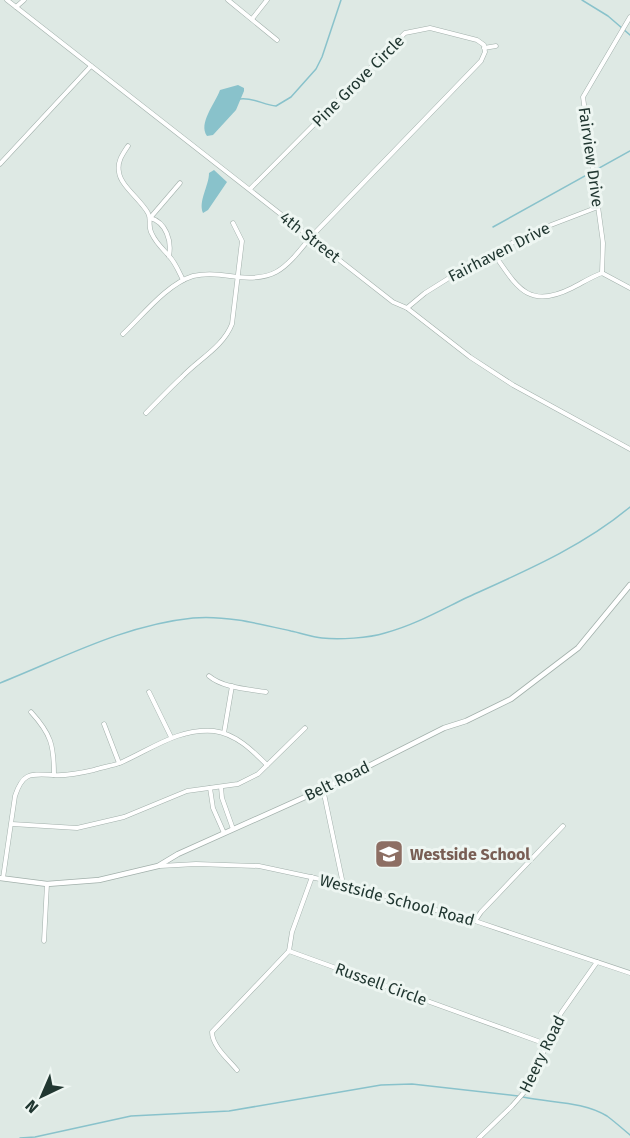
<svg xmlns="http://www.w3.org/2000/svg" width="630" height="1138" font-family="'Fira Sans',sans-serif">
<rect width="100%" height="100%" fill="#dee9e4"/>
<!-- water -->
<g fill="#89c2cb">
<path d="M238,85L244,88V91L236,110L213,135L207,136C198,123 215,104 220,90Z"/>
<path d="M214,170L227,182L208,210L203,213C198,201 209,186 209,173Z"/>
</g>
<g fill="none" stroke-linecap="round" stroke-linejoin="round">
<!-- stream -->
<g stroke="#89c2cb" stroke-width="1.5">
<polyline points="582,0 608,16 630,35"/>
<path d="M240,99C252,97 264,105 276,106L291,97L316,69L322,57L341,0"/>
<polyline points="493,227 630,151"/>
<path d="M0,683C63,658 124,625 193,618C225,615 260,624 291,631C301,633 312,637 322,638C339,640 369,638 385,633C415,625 441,610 468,597C525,571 582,547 630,507"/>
<path d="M523,1097C550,1103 583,1101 607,1116C615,1122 623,1129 630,1135"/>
<polyline points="20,1138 35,1137 131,1116 229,1111 381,1085 412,1084 518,1096"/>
</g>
<!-- minor casing -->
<g stroke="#a2b0ab" stroke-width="5">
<g id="minor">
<polyline points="7,0 393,302 407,308 470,357 513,385 630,449"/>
<polyline points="228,0 277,40"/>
<polyline points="16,7 24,0"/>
<polyline points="252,19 267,0"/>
<polyline points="484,48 496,46"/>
<path d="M128,146C122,155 117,162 119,172C120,185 141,200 148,213C152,220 147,226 152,234C156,243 163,249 169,256C175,262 179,272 183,280"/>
<polyline points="0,164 91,66"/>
<path d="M150,218C166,222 172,241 169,256"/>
<polyline points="150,218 180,183"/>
<path d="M494,254C517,287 528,310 572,288C582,283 591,277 602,273L630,288"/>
<polyline points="602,273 603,243 583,97 630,17"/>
<polyline points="407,308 425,293 449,278 530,233 598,207"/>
<path d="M123,334C143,315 167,284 193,276C205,273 218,274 230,276C274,283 284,270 310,238L481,61L485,52L484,45L477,40L430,28L405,33L250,189"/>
<path d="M146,413C158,401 169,389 182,377C199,359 223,347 232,324L242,241L233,223"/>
<path d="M209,676C223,688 248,689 266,692"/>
<polyline points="149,692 171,737"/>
<path d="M31,712C51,734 54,745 54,775"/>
<polyline points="104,724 119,763"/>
<polyline points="224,733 232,686"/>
<polyline points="221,787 222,798 233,829"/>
<polyline points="210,788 213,808 224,833"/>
<polyline points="323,789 343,884"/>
<polyline points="12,824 77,828 124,817 187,791 238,784 258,774 305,728"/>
<polyline points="160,866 196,864 259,866 343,884 475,921 630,973"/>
<path d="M3,878L15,796C23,772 30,774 53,775C66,776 81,773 94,770C102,767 112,766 120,763C152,749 178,728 214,731C236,734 252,750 267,765"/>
<polyline points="475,921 481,912 563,826"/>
<polyline points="44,941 47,884"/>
<polyline points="289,951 546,1044"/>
<polyline points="289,951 292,932 312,877"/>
<path d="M237,1070C229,1060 212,1046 212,1032L289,951"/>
<polyline points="479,1138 512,1106 527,1089 561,1013 597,962"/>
</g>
</g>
<!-- tertiary casing -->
<g stroke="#a2b0ab" stroke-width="6">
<polyline id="tertiary" points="0,878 47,884 99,880 158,866 178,854 323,789 444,728 466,721 511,699 578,648 630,585"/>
</g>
<!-- minor -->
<use href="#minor" stroke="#fff" stroke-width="4"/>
<!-- tertiary -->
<use href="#tertiary" stroke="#fff" stroke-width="4.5"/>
</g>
<!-- icons -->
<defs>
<g id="school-square" transform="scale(1.5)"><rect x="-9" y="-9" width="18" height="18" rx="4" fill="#8d6e63" stroke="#eef6f2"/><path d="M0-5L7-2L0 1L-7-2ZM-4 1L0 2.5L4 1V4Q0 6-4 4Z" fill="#fff"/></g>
</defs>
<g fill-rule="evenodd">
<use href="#school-square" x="389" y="854"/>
</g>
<g text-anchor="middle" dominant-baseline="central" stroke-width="6" stroke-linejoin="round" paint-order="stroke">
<!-- street labels -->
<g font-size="16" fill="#213731" stroke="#eef6f2">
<text transform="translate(358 81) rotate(-45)">Pine Grove Circle</text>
<text transform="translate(591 157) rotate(82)">Fairview Drive</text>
<text transform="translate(310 237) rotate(38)">4th Street</text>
<text transform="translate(499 252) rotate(-27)">Fairhaven Drive</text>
<text transform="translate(337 781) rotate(-26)">Belt Road</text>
<text transform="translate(397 900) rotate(15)">Westside School Road</text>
<text transform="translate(381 984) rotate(20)">Russell Circle</text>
<text transform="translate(542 1054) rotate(-64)">Heery Road</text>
</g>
<!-- education labels -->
<g font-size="16" font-weight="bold" fill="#785e54" stroke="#eef6f2" text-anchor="start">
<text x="410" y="854">Westside School</text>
</g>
</g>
<!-- north arrow -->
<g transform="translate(42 1096) rotate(224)" stroke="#eef6f2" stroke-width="4.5" paint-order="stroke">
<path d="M0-4.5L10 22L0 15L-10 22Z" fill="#213731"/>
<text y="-9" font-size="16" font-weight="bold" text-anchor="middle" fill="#213731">N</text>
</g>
</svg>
